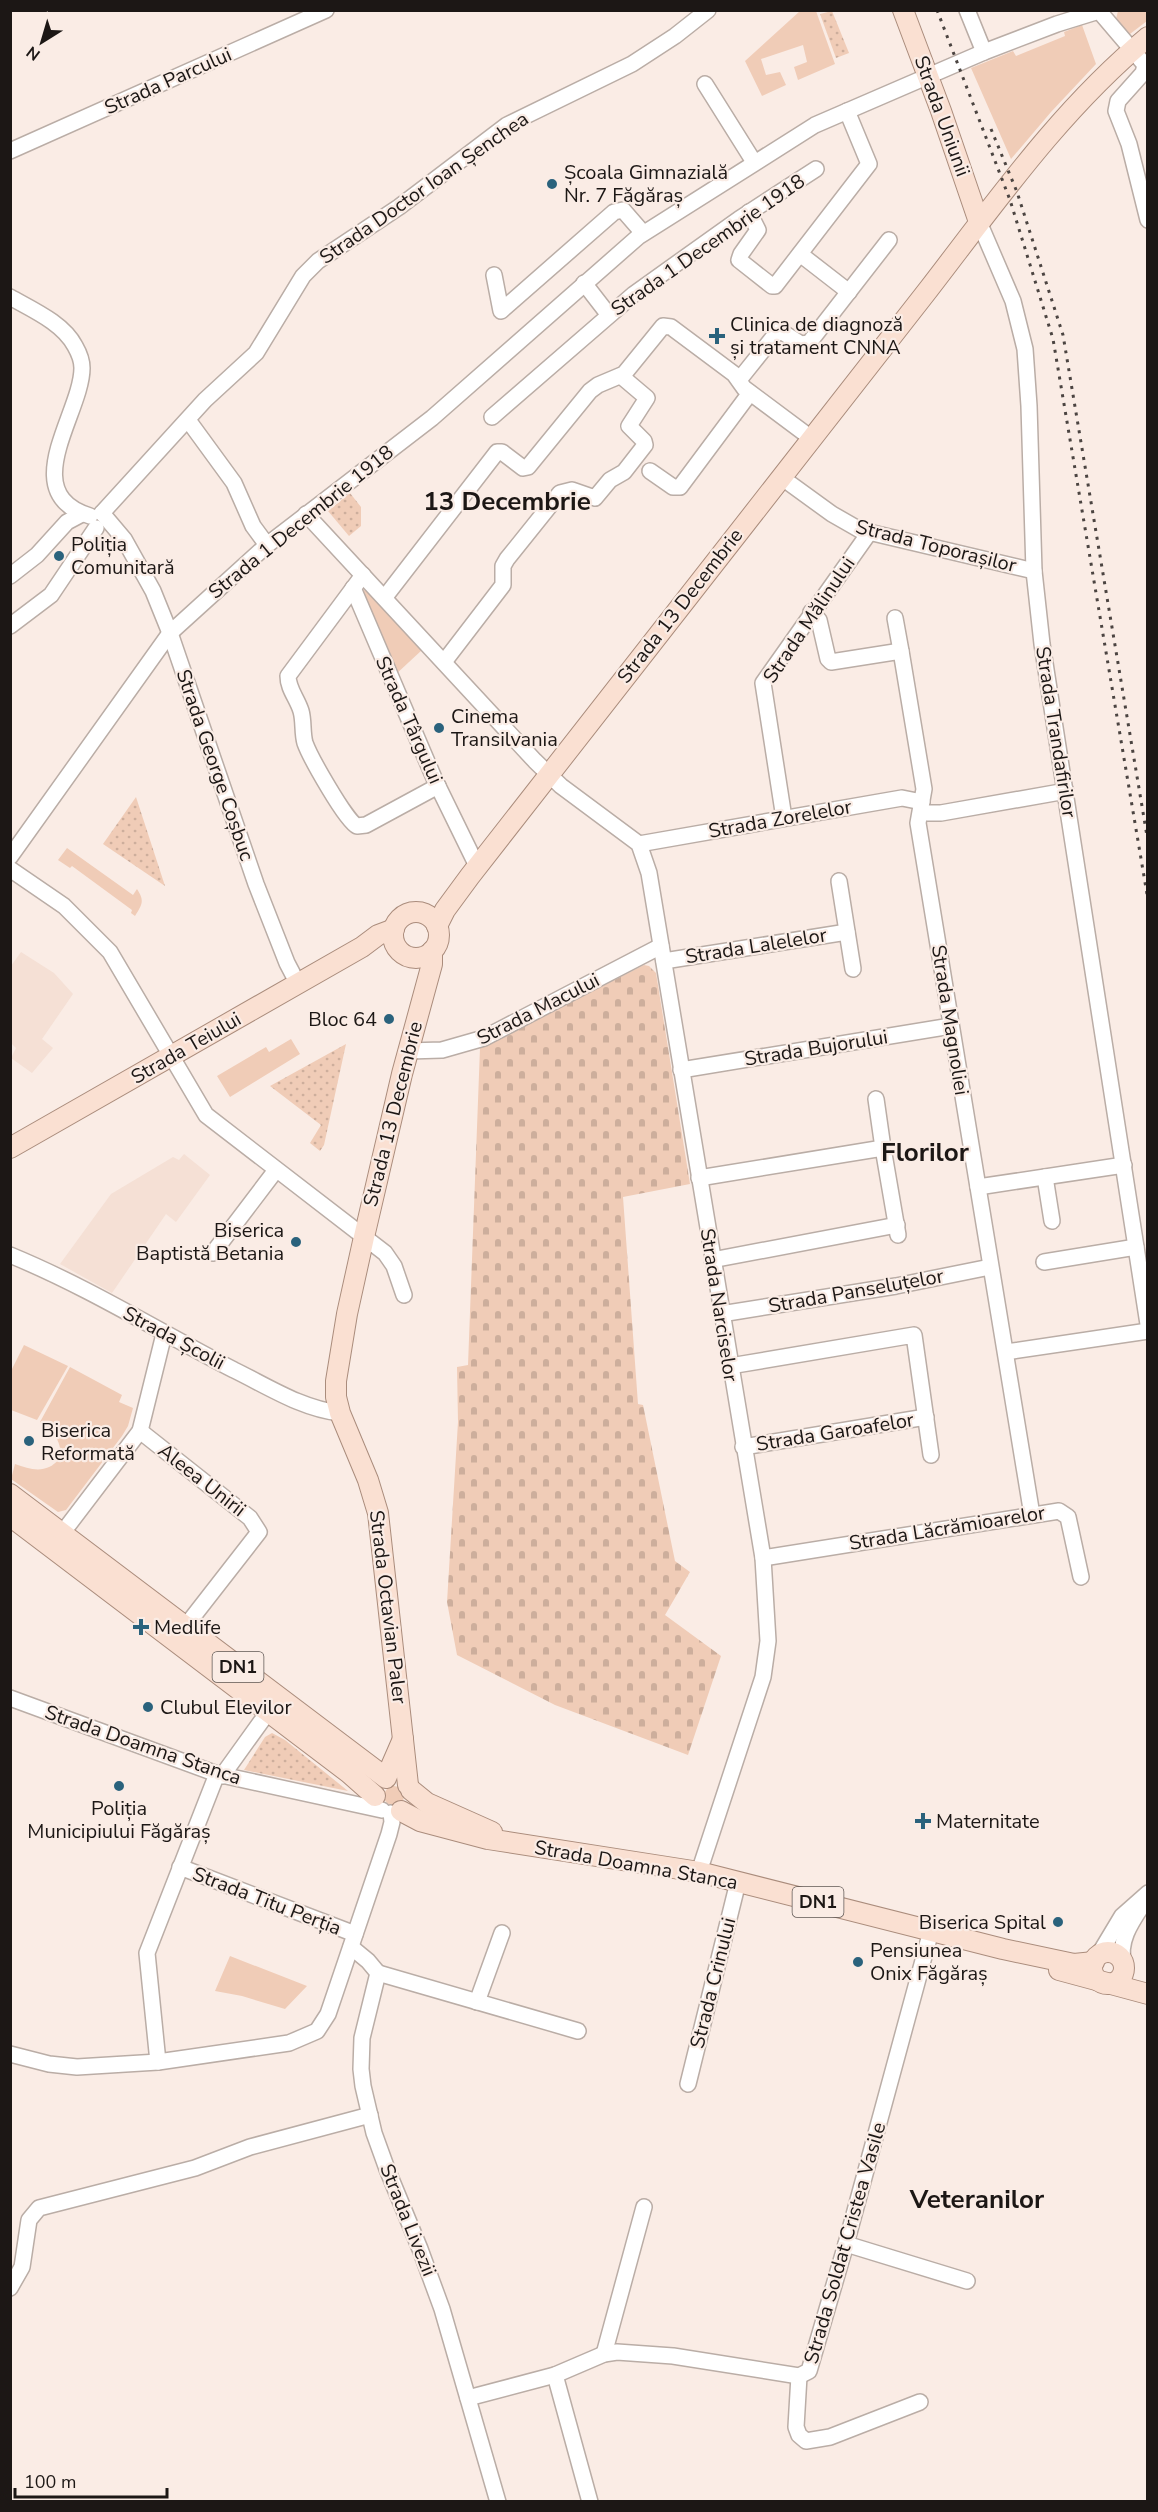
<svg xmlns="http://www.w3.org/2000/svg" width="1158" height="2512" font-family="'Nunito Sans',sans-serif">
<defs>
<pattern id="cemetery-stones" width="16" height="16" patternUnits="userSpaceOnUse" patternTransform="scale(1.5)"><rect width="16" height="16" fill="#f0ccb7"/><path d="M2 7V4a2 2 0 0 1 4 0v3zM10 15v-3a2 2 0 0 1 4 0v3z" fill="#cdae9c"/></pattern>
<pattern id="park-dots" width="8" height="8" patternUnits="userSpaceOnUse" patternTransform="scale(1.5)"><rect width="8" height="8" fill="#f0ccb7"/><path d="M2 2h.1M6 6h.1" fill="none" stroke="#cdae9c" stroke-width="1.8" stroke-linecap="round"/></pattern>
</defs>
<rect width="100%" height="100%" fill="#faece5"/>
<!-- built -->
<g fill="#f5e0d5">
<polygon points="21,952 54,973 73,994 42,1039 53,1048 32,1073 11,1058 16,1048 11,1043 11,966"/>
<polygon points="184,1154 210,1175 176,1222 166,1214 112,1293 60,1264 111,1194 173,1157 179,1160"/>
</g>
<!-- grass -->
<g fill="#f0ccb7">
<polygon points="816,11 835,64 798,80 794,67 807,62 803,45 761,59 766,75 780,72 786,85 762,96 745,61 800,11"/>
<polygon points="1118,11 1147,11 1147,21 1126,37 1116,19"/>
<polygon points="1082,25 1096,64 1051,112 1011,159 971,68 1013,51 1016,56 1065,36 1064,32"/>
<polygon points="364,590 369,592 422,650 395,675 362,593"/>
<path d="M67,848L133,895L137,889C145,901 142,905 135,916L131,913L132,910L72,866L70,868L58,860Z"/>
<polygon points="291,1039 300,1054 230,1097 217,1076 266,1047 269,1052"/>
<polygon points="24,1345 68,1366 37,1420 11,1410 11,1371"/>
<path d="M70,1367L122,1395L119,1402L133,1408L128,1426L122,1436L66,1510L58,1512L11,1479L15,1464C31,1470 47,1474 59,1459C64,1443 53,1431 40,1422Z"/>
<circle cx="394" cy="1796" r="10"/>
<polygon points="230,1956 307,1986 285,2009 242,1996 215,1991"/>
</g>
<!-- cemetery -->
<polygon fill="url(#cemetery-stones)" points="644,965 649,966 656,973 690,1184 623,1197 638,1404 643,1405 675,1561 690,1572 665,1615 721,1656 688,1755 555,1705 457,1655 447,1602 458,1422 457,1367 468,1365 480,1048"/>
<!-- park -->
<g fill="url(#park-dots)">
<polygon points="832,11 849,53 836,58 820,14"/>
<polygon points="350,493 361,507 361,526 349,536 328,511"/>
<polygon points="136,797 165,886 103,844"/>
<polygon points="346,1044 324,1145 320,1151 310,1143 321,1125 270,1086"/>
<polygon points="272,1733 285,1740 348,1791 244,1770 265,1737"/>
</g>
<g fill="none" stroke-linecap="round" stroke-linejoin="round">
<!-- minor casing -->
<g stroke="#baada6" stroke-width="18">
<g id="minor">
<polyline points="967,10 984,52"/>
<polyline points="705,84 754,162"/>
<polyline points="10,151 326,10"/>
<polyline points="749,212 758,230 741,254 739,260 772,286 775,286 869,164 847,111"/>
<polyline points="979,222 1013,301 1025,349 1029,406 1034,571 1042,644 1148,1324"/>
<polyline points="800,254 849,292"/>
<polyline points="494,275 501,311 614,212 623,210 643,233"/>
<polyline points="584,283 608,314"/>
<path d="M10,297C33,310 63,323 75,346C79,353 82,360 82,368C82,413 15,493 90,516"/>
<polyline points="739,380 779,330 801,344 809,343 889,240"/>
<polyline points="492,417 634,294 739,219 816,169"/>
<polyline points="188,420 234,483 253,526 267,545"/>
<polyline points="650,471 673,487 680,487 750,393"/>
<polyline points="781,477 832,514 860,530 1034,571"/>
<polyline points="102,513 205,400 256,353 303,276 318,261 399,207 507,125 632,64 675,36 708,10"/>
<polyline points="102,513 124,539 153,591 170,633 256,884 287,963 298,984"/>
<polyline points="306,514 535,761 561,786 639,844 649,873 763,1558 768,1641 763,1677 699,1872"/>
<path d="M363,575L288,676C288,689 297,698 301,711C304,721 302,733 305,743C310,757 346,821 357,826L366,825L438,786"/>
<polyline points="10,576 37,555 67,522 82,514"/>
<polyline points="353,588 434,778 477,866"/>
<polyline points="385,597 497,452 502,452 523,468 528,467 590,391 598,385 624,374 663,326 671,327 734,374 744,388 811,438"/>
<polyline points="811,612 819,620 828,659 831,662 901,651 924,789 918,823 1032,1515"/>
<polyline points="895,618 901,651"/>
<polyline points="10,626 51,595 96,528"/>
<polyline points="444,662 503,585 503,566 507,559 560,493 572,490 595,498 610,480 624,472 645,445 644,441 629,426 647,398 621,376"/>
<polyline points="921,810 927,813 941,813 1066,791"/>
<polyline points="784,818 763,683 869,533"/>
<polyline points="639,844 902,798 922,802"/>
<polyline points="10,857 170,633 267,545 432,418 638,237 815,125 984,52 1057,24 1099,11 1145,65 1143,73 1118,101 1116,111 1129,144 1148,220"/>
<polyline points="10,869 64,906 110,952 206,1115 385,1253 394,1266 404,1295"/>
<polyline points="839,881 853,969"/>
<polyline points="664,961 847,932"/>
<polyline points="408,1051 442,1050 484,1038 661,946"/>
<polyline points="681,1070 951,1026"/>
<polyline points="883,1148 898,1235"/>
<polyline points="1045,1177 1052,1221"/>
<polyline points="699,1178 883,1148 876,1099"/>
<polyline points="978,1187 1124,1165"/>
<polyline points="213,1253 276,1170"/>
<path d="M10,1255C88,1287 160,1332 234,1370C267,1386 302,1409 340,1413"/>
<polyline points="712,1260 897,1225"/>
<polyline points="1044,1262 1136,1247"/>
<polyline points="721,1314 896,1286 990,1267"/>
<polyline points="1006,1352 1148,1331"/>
<polyline points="730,1366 914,1335 931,1455"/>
<polyline points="140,1431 250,1518 259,1532 185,1627"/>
<polyline points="743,1447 926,1417"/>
<polyline points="57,1540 140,1431 164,1334"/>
<polyline points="763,1558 1059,1511 1068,1517 1081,1577"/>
<polyline points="10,1698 217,1774 382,1810"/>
<polyline points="222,1776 268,1712"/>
<polyline points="180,1867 355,1934"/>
<polyline points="351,1947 368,1961 378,1973 362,2038 361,2069 363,2086 374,2133 387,2169 420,2249 442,2309 498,2502"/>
<polyline points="1098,1956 1122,1916 1148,1893"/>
<path d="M1124,1964C1117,1942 1132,1921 1144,1903"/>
<polyline points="378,1973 578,2031"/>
<polyline points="477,2002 502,1933"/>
<polyline points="10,2054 49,2064 77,2067 158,2062 289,2043 317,2031 328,2014 389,1834 392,1822 391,1813"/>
<polyline points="158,2062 147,1953 217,1774"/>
<polyline points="688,2084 738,1882"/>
<polyline points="846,2244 967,2281"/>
<polyline points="10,2288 22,2267 29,2220 39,2208 195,2168 250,2147 370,2115"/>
<polyline points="604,2354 644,2207"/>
<polyline points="555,2375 590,2502"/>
<polyline points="799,2376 796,2427 799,2435 806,2441 830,2437 920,2402"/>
<polyline points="468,2398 555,2375 604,2354 617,2352 673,2356 799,2376 809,2371 846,2244 931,1931"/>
</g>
</g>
<!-- major casing -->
<g stroke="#aa8c7c" stroke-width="22">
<g id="major">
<polyline points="903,10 941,111 979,222"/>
<circle cx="416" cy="935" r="23"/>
<path d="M437,926L445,910L470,876L928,290C996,202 1061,109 1148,37"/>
<polyline points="10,1148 362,947 378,935 394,929"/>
<polyline points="10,1494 386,1778 403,1739"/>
<polyline points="10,1516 349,1773 375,1796"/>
<polyline points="408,1785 378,1513 368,1480 340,1413 336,1397 336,1381 347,1314 364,1237 402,1074 432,964 432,951"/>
<polyline points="411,1790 427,1803 492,1832"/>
<polyline points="401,1811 420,1821 488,1839 699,1872 1003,1949 1074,1964 1094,1962"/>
<circle cx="1108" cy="1968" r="16"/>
<polyline points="1059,1970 1148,1994"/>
</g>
</g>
<!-- minor -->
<use href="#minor" stroke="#fff" stroke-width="15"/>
<!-- major -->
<use href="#major" stroke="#fae0d2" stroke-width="20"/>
<!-- rail -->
<g stroke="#4b4441" stroke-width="3" stroke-dasharray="3 6" stroke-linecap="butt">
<polyline points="937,10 1010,200 1053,339 1148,900"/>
<polyline points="991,129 1017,192 1063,335 1148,842"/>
</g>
</g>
<!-- markers -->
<g fill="#2a627c" stroke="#faece5" stroke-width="2">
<circle cx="552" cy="184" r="6"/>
<path d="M714 327h6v6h6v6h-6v6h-6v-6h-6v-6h6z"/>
<circle cx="59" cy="556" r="6"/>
<circle cx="439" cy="728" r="6"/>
<circle cx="389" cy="1019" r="6"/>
<circle cx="296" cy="1242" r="6"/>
<circle cx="29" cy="1441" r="6"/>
<path d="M138 1618h6v6h6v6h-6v6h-6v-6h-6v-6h6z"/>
<circle cx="148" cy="1707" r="6"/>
<circle cx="119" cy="1786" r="6"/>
<path d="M920 1812h6v6h6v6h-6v6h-6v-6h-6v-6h6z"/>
<circle cx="1058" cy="1922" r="6"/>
<circle cx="858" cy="1962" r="6"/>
</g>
<g text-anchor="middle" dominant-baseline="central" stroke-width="4.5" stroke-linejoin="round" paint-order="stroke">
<!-- shield labels -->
<g fill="#faece5" stroke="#5f5753" stroke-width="1.5">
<rect x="212.5" y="1652" width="51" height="30" rx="4.5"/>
<rect x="792.5" y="1887" width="51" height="30" rx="4.5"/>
</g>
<g font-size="18" font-weight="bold" fill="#1c1715">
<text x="238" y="1667">DN1</text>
<text x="818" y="1902">DN1</text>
</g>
<!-- street labels -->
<g font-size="20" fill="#1c1715" stroke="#faece5">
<text transform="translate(168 81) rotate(-24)">Strada Parcului</text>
<text transform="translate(942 116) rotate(70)">Strada Uniunii</text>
<text transform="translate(424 188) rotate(-35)">Strada Doctor Ioan Șenchea</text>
<text transform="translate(708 245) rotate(-35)">Strada 1 Decembrie 1918</text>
<text transform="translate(301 522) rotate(-39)">Strada 1 Decembrie 1918</text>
<text transform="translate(936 546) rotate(14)">Strada Toporașilor</text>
<text transform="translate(680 606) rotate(-52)">Strada 13 Decembrie</text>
<text transform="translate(809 620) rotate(-56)">Strada Mălinului</text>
<text transform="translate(409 720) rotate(66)">Strada Târgului</text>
<text transform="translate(1056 732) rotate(81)">Strada Trandafirilor</text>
<text transform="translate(215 765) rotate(71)">Strada George Coșbuc</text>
<text transform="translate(780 819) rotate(-10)">Strada Zorelelor</text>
<text transform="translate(756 946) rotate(-9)">Strada Lalelelor</text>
<text transform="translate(538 1009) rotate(-27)">Strada Macului</text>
<text transform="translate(950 1020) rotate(81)">Strada Magnoliei</text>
<text transform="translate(186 1048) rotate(-30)">Strada Teiului</text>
<text transform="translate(816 1048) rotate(-9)">Strada Bujorului</text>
<text transform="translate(393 1114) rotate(-76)">Strada 13 Decembrie</text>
<text transform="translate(856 1291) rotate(-10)">Strada Panseluțelor</text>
<text transform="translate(719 1305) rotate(81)">Strada Narciselor</text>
<text transform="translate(174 1338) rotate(28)">Strada Școlii</text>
<text transform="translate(835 1432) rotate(-9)">Strada Garoafelor</text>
<text transform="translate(202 1480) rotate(38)">Aleea Unirii</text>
<text transform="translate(947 1528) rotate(-9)">Strada Lăcrămioarelor</text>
<text transform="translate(388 1607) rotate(83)">Strada Octavian Paler</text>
<text transform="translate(143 1745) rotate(19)">Strada Doamna Stanca</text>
<text transform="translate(636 1865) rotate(10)">Strada Doamna Stanca</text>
<text transform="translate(267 1901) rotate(21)">Strada Titu Perția</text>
<text transform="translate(713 1983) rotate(-76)">Strada Crinului</text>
<text transform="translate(408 2220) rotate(68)">Strada Livezii</text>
<text transform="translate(845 2243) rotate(-74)">Strada Soldat Cristea Vasile</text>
</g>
<!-- poi labels -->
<g font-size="20" fill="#1c1715" stroke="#faece5" text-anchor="start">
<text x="564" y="172">Școala Gimnazială<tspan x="564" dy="23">Nr. 7 Făgăraș</tspan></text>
<text x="730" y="324">Clinica de diagnoză<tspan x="730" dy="23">și tratament CNNA</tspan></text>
<text x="71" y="544">Poliția<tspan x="71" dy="23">Comunitară</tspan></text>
<text x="451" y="716">Cinema<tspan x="451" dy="23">Transilvania</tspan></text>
<text x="377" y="1019" text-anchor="end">Bloc 64</text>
<text x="284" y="1230" text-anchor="end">Biserica<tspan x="284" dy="23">Baptistă Betania</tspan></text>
<text x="41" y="1430">Biserica<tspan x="41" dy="23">Reformată</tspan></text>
<text x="154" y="1627">Medlife</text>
<text x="160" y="1707">Clubul Elevilor</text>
<text x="119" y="1808" text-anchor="middle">Poliția<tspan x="119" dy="23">Municipiului Făgăraș</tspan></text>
<text x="936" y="1821">Maternitate</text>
<text x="1046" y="1922" text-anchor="end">Biserica Spital</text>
<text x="870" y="1950">Pensiunea<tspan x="870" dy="23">Onix Făgăraș</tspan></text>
</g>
<!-- district labels -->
<g font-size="26" font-weight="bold" fill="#1c1715" stroke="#faece5">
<text x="507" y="501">13 Decembrie</text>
<text x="925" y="1152">Florilor</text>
<text x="977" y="2199">Veteranilor</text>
</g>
</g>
<!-- border -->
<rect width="1158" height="2512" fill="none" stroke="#1c1715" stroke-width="24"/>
<!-- north arrow -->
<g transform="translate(42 42) rotate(217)" stroke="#faece5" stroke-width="4.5" paint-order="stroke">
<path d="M0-4.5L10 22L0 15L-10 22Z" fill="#1c1715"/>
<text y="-9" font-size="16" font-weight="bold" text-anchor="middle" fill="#1c1715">N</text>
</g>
<!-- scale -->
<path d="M15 2488v9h152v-9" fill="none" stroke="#1c1715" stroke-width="3"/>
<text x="24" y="2488" font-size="18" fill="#1c1715" stroke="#faece5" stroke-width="4.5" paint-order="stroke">100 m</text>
</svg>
